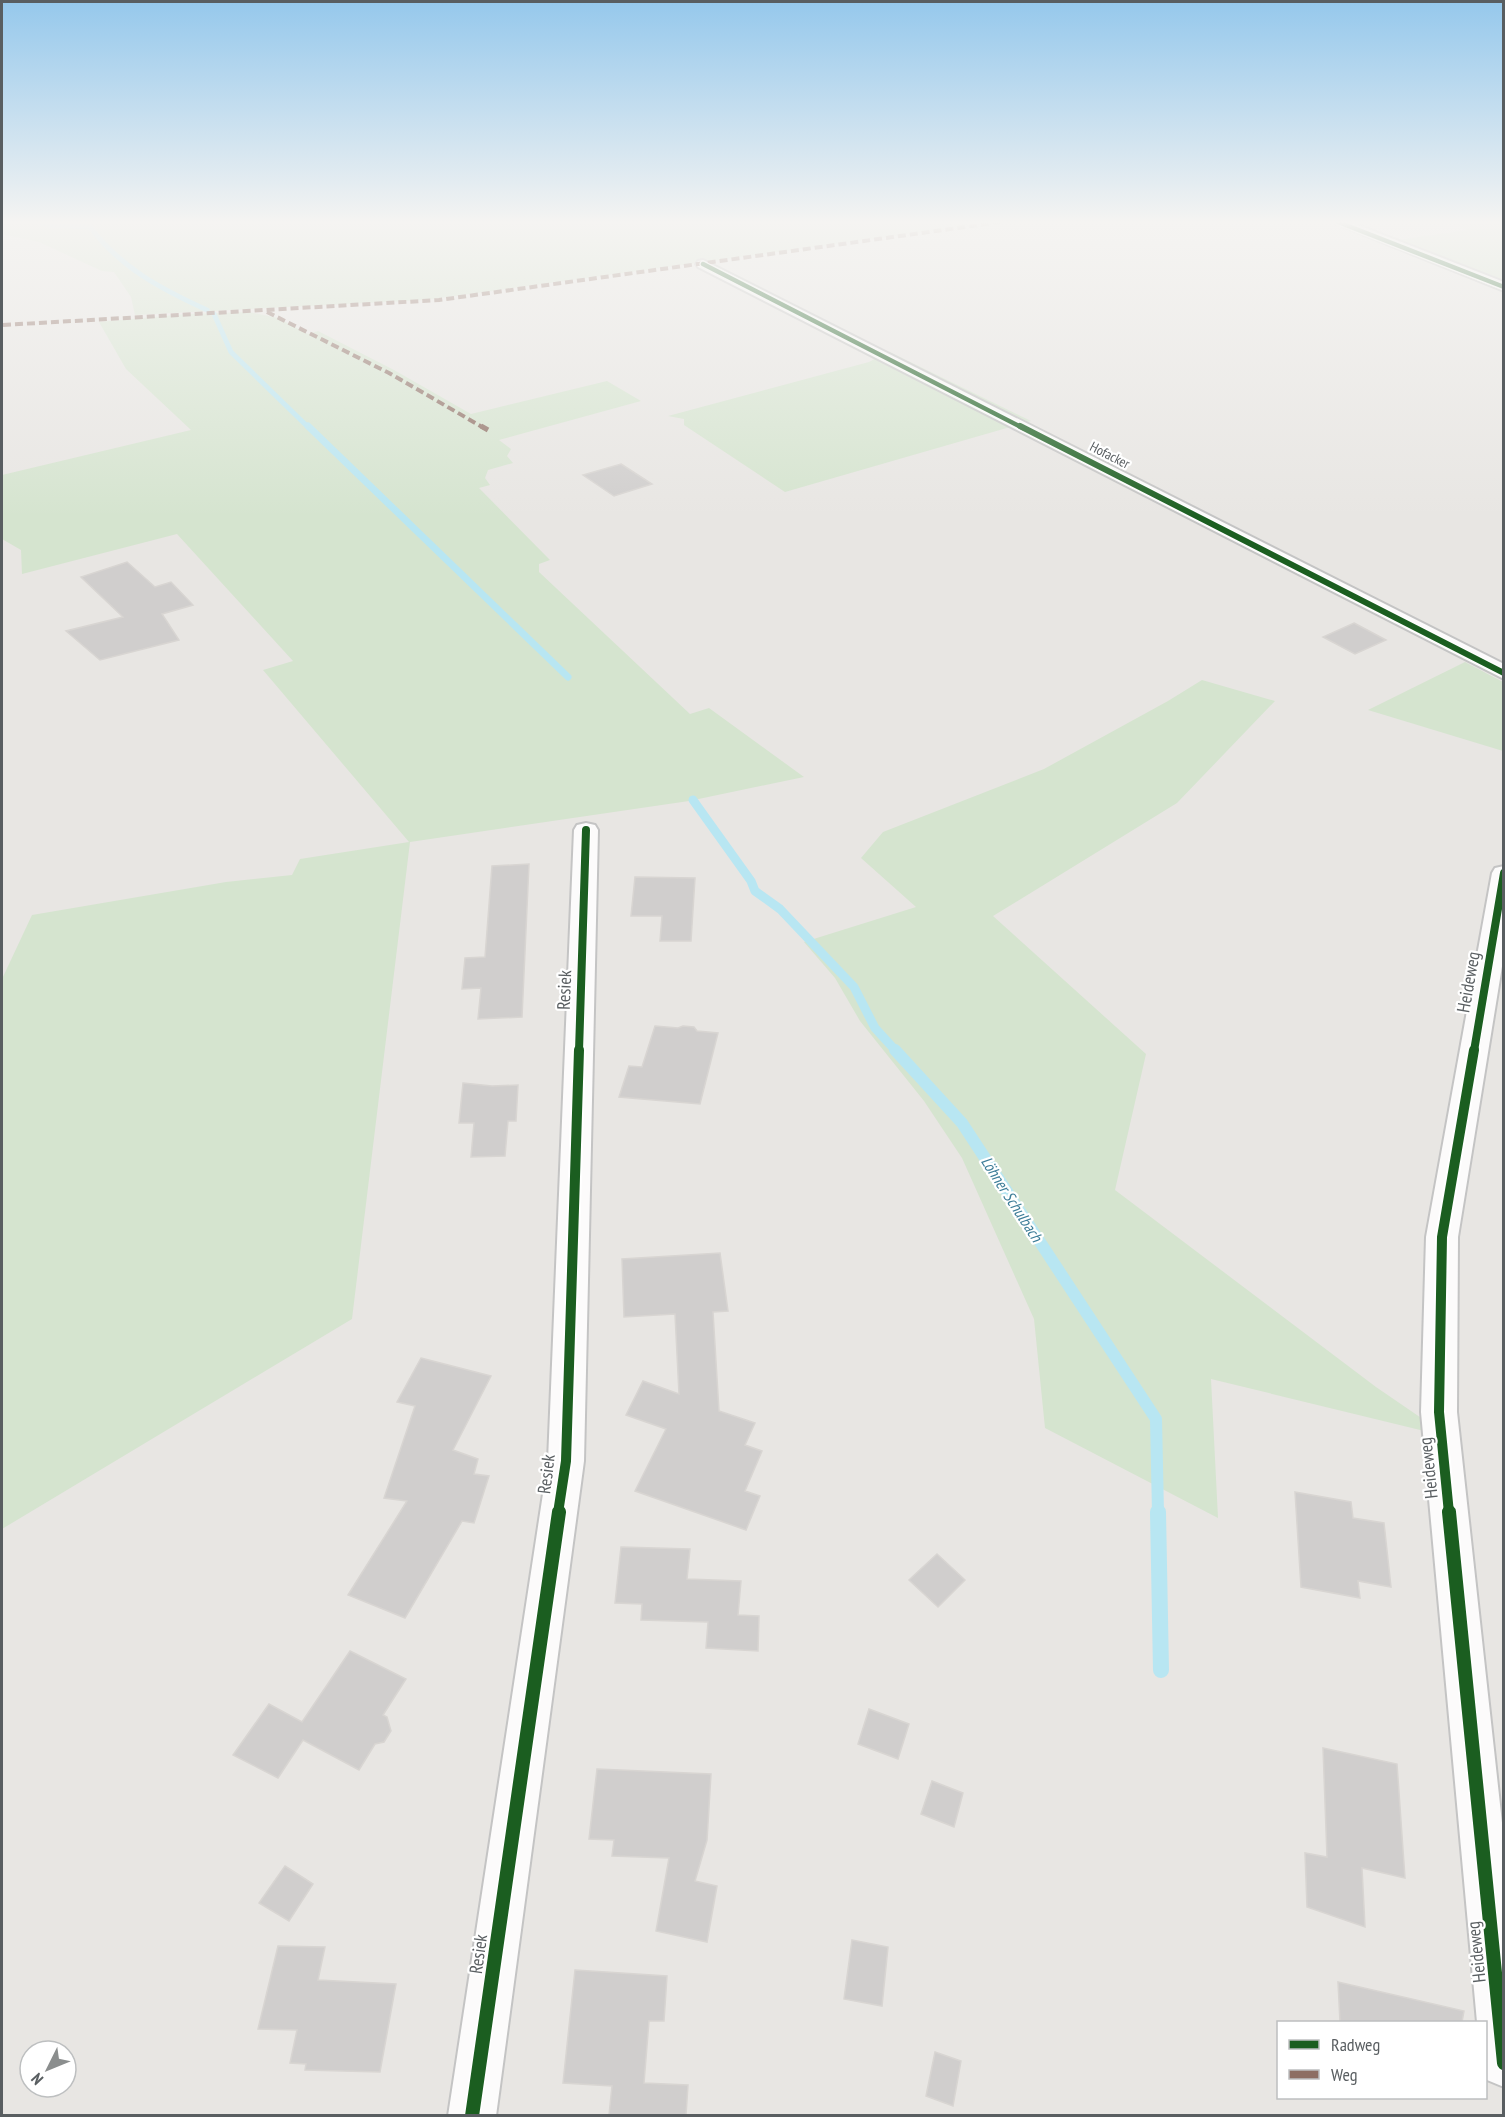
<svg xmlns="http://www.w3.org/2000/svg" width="1505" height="2117" font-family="'PT Sans Narrow',sans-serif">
<rect width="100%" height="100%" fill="#e8e6e3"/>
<!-- green -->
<g fill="#d5e4cf">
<polygon points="2,220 1012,220 426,300 135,315 131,297 114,272 102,271 39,242 2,234"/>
<polygon points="1446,220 1503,220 1503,224 1492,226 1503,225 1503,288 1385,242 1466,230"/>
<polygon points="249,312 278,318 308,334 318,331 394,370 471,414 607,381 641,401 499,440 511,449 507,456 513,463 488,470 485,478 490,485 479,488 550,560 539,564 539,572 690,714 709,708 804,777 689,801 410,842 352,1319 2,1529 2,979 32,915 226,882 292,875 300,859 409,842 263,670 293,661 177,534 22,574 21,550 2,539 2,475 191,430 126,369 99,322 187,314"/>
<polygon points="890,352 1031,421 785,492 684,425 684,419 668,416 869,362 878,357 878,355"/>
<polygon points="1465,662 1503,682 1503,751 1368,710"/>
<polygon points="1202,680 1275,701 1177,803 993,916 1146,1054 1115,1190 1376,1387 1449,1437 1211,1379 1218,1518 1045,1428 1034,1319 962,1158 924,1101 860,1021 835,978 804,942 916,907 861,858 883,832 1044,769 1168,701"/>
</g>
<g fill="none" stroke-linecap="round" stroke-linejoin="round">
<!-- stream-far4 -->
<g stroke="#b8e6f2" stroke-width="5">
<path d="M28,220L50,225L90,227C121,268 161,289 207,310"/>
<polyline points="214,314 231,352 309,428"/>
</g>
<!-- stream-far3 -->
<polyline stroke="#b8e6f2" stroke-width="7" points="308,426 568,677"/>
<!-- stream-far2 -->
<polyline stroke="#b8e6f2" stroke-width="9" points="693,800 751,881 755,891 780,909 854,987 875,1028 896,1051"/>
<!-- stream-far1 -->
<polyline stroke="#b8e6f2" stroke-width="12" points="895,1050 962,1123 1156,1419 1158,1513"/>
<!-- stream -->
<polyline stroke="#b8e6f2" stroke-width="16" points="1158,1512 1161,1670"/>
</g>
<!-- building -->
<g fill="#d0cecd" stroke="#d8d5d2" stroke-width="1.5">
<polygon points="621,464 652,484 614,496 583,475"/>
<polygon points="127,562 155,587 171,582 193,605 162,614 179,640 100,660 66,631 123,617 81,577"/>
<polygon points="1354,623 1386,640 1355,654 1323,637"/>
<polygon points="529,864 522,1017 478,1019 481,988 462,989 465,958 485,957 492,866"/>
<polygon points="635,877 695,878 691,941 660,941 662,916 631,916"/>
<polygon points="655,1026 678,1028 683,1026 694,1027 697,1031 718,1033 700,1104 619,1097 629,1066 642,1067"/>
<polygon points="463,1083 492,1086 518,1085 516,1121 508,1121 505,1156 471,1157 474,1123 459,1123"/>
<polygon points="720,1253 728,1311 713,1312 719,1411 755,1423 745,1445 762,1451 745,1491 760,1496 746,1530 635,1491 666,1429 626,1415 643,1381 679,1394 675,1314 624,1317 622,1259"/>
<polygon points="421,1358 491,1376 453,1450 478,1459 474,1474 489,1476 474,1523 462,1521 405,1618 348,1595 407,1501 384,1498 415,1406 397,1402"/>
<polygon points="1295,1492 1351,1502 1353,1518 1384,1523 1391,1587 1358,1581 1360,1598 1301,1587"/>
<polygon points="621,1547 690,1549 687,1579 741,1581 738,1615 759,1616 758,1651 706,1648 708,1622 641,1620 642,1604 615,1603"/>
<polygon points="937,1554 965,1580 938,1607 909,1580"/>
<polygon points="350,1651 406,1679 383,1715 387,1717 391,1731 384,1742 375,1744 359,1770 303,1740 278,1778 233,1755 269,1704 302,1722"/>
<polygon points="869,1709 909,1724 898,1759 858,1744"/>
<polygon points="1323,1748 1397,1764 1405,1878 1362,1868 1365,1927 1307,1907 1305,1853 1327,1857"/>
<polygon points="597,1769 711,1774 707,1840 695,1881 717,1886 707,1942 656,1931 669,1858 612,1856 614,1840 589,1839"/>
<polygon points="932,1781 963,1793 954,1827 921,1814"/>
<polygon points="285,1866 313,1884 289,1921 259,1903"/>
<polygon points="852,1940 888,1947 882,2006 844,1999"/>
<polygon points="278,1946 325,1947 318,1980 396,1984 380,2072 305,2070 306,2064 290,2063 297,2030 258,2029"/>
<polygon points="575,1970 667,1976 664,2021 649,2021 644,2083 688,2085 686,2115 609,2115 612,2086 563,2083"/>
<polygon points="1338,1982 1464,2011 1462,2022 1340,2022"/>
<polygon points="935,2052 961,2061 953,2106 926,2096"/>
</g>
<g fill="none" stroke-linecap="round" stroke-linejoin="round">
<!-- minor casing -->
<g stroke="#c4c4c4" stroke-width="4">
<g id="minor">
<polygon points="1327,220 1345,220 1504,282 1504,291"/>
<polygon points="703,260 1504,664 1504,679 698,267 696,264 698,261"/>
<polygon points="586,823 595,825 598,830 584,1461 496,2116 448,2116 548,1461 574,830 577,825"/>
<polygon points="1504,866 1504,954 1458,1237 1457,1412 1504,1841 1504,2087 1487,2080 1486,2022 1477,2022 1421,1412 1426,1237 1492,873 1495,868"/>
</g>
</g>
<!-- minor -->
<use href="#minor" fill="#fcfbfb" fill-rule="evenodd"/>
<!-- quiet-far1 -->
<g stroke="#8d6e63" stroke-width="4" stroke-dasharray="8 4" stroke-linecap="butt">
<polyline points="267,312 389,373 484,428"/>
<polyline points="3,325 439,300 1015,220"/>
</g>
<!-- quiet -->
<polyline stroke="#8d6e63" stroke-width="5" stroke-dasharray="10 5" stroke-linecap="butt" points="481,426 488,430"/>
<!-- cycleway-far4 casing -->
<g stroke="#fff" stroke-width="7">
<g id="cycleway-far4">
<polyline points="1333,220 1504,287"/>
<polyline points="703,264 1023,428"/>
</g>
</g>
<!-- cycleway-far3 casing -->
<g stroke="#fff" stroke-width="8">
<polyline id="cycleway-far3" points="1020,426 1504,673"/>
</g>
<!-- cycleway-far2 casing -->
<g stroke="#fff" stroke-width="10">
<g id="cycleway-far2">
<polyline points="579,1051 586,830"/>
<polyline points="1474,1051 1504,873"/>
</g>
</g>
<!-- cycleway-far1 casing -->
<g stroke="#fff" stroke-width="14">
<g id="cycleway-far1">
<polyline points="558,1513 566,1461 579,1050"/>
<polyline points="1449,1513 1439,1412 1442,1237 1474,1050"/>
</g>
</g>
<!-- cycleway casing -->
<g stroke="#fff" stroke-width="17">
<g id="cycleway">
<polyline points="1449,1512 1504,2063"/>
<polyline points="472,2116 559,1512"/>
</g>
</g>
<!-- cycleway-far4 -->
<use href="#cycleway-far4" stroke="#1b5e20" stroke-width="4.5"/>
<!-- cycleway-far3 -->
<use href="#cycleway-far3" stroke="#1b5e20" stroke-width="6"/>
<!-- cycleway-far2 -->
<use href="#cycleway-far2" stroke="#1b5e20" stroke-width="8"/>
<!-- cycleway-far1 -->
<use href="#cycleway-far1" stroke="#1b5e20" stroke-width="10"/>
<!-- cycleway -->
<use href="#cycleway" stroke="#1b5e20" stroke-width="14"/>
</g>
<!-- sky -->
<linearGradient id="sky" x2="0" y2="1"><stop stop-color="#95c8ec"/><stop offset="0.43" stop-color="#f5f4f2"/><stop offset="1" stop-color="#f5f4f2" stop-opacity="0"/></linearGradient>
<rect width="1505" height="517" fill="url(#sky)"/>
<g text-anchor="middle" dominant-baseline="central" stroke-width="4.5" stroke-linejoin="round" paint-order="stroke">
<!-- far-street labels -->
<g font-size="14" fill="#595e61" stroke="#fff">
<text transform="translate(1110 455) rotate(27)">Hofacker</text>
</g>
<!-- water labels -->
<g font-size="16" font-style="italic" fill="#3d7d98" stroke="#fff">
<text transform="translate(1012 1199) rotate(57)">Löhner Schulbach</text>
</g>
<!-- near-street labels -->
<g font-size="18" fill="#595e61" stroke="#fff">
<text transform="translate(1468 982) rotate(-80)">Heideweg</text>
<text transform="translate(564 990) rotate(-88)">Resiek</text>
<text transform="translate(1428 1468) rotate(-96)">Heideweg</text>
<text transform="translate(546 1474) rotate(-83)">Resiek</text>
<text transform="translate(1476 1952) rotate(-96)">Heideweg</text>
<text transform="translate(478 1954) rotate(-82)">Resiek</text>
</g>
</g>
<!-- border -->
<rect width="1505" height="2117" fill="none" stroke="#595e61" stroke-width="6"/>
<!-- legend -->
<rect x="1277" y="2021" width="210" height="78" fill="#ffffff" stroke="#bdbfc0" stroke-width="1.5"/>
<rect x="1289" y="2040" width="30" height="9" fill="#1b5e20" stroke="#bdbfc0" stroke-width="1.5"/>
<text x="1331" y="2051" font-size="18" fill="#595e61">Radweg</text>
<rect x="1289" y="2070" width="30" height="9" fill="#8d6e63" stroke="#bdbfc0" stroke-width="1.5"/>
<text x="1331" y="2081" font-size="18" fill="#595e61">Weg</text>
<!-- north arrow -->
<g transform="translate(48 2069) rotate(227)"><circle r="28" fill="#ffffff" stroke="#bdbfc0" stroke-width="1.5"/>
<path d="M0-4.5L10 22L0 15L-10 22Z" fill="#8b8e8e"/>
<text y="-9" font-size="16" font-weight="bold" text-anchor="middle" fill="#595e61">N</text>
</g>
</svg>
